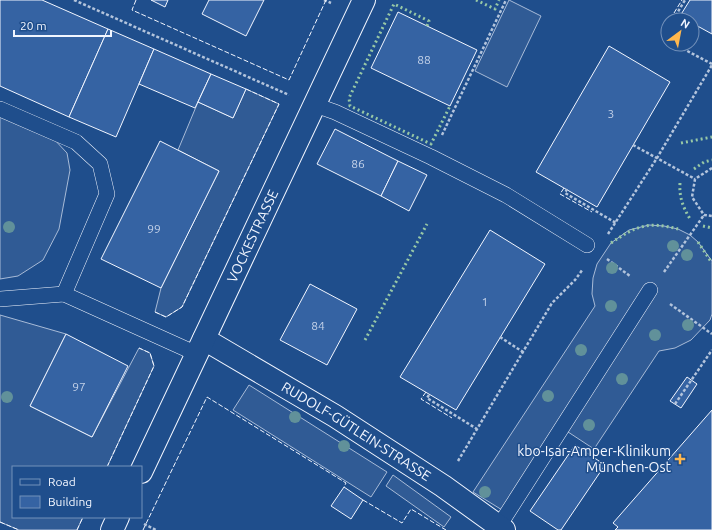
<svg xmlns="http://www.w3.org/2000/svg" width="712" height="530" font-family="Ubuntu,sans-serif">
<rect width="100%" height="100%" fill="#1f4e8c"/>
<!-- built -->
<g fill="#305b95" stroke="#a8bbd7">
<polygon points="509,0 541,16 507,87 475,71"/>
<polygon points="246,89 279,104 182,307 166,317 155,312 161,288 219,171 178,150 198,102 233,118"/>
<polygon points="0,114 52,137 67,153 70,170 59,229 43,260 18,276 0,279"/>
<polygon points="649,225 664,226 678,229 690,235 698,242 712,261 712,314 710,320 691,340 675,348 659,351 594,449 562,428 507,513 473,492 595,306 592,294 593,278 597,264 611,243 629,230"/>
<polygon points="0,315 66,334 30,406 92,437 139,348 150,353 154,366 107,467 13,467 13,517 83,517 77,530 19,530 0,522"/>
<polygon points="249,385 387,472 371,497 233,410"/>
<polygon points="393,475 451,517 444,527 386,486"/>
</g>
<!-- building -->
<g fill="#3563a3" stroke="#f2f6ff">
<polygon points="0,0 42,0 108,29 69,117 0,86"/>
<polygon points="151,0 168,0 165,7"/>
<polygon points="209,0 264,0 246,36 202,14"/>
<polygon points="690,0 712,0 712,34 692,23 692,20 688,20 680,16"/>
<polygon points="398,12 477,50 450,106 371,68"/>
<polygon points="108,29 154,49 116,137 69,117"/>
<polygon points="609,46 670,82 597,207 536,172"/>
<polygon points="154,49 211,74 195,108 139,84"/>
<polygon points="211,74 246,89 233,118 198,102"/>
<polygon points="335,129 398,161 381,196 317,164"/>
<polygon points="160,141 219,171 161,288 101,259"/>
<polygon points="398,161 427,175 409,211 381,196"/>
<polygon points="490,230 545,264 456,410 400,377"/>
<polygon points="310,284 357,309 327,365 280,340"/>
<polygon points="66,334 128,366 92,437 30,406"/>
<polygon points="687,377 697,384 681,408 670,401"/>
<polygon points="712,410 712,530 615,530 618,527 613,523"/>
<polygon points="575,445 605,465 561,530 558,530 530,511"/>
<polygon points="344,487 363,500 351,519 331,506"/>
</g>
<g fill="none" stroke-linecap="round" stroke-linejoin="round">
<!-- service casing -->
<g stroke="#f2f6ff" stroke-width="16">
<g id="service">
<polyline points="315,105 335,112 431,157 506,195 587,245"/>
<polyline points="0,109 76,142 100,164 107,194 64,294"/>
<polyline points="0,299 64,294 197,354"/>
<polyline points="499,526 650,290"/>
</g>
</g>
<!-- minor casing -->
<g stroke="#f2f6ff" stroke-width="24">
<g id="minor">
<path id="s1" d="M204,339L335,416L443,486L504,530"/>
</g>
</g>
<!-- secondary casing -->
<g stroke="#f2f6ff" stroke-width="24">
<g id="secondary">
<path id="s2" d="M141,472L364,0"/>
<polyline points="112,530 118,517"/>
</g>
</g>
<!-- path -->
<g stroke="#b3c4dc" stroke-width="2.5" stroke-dasharray="3 2" stroke-linecap="butt">
<polyline points="74,0 289,95"/>
<polyline points="324,0 331,3"/>
<polyline points="673,20 685,0"/>
<polyline points="668,29 666,33 668,40"/>
<polyline points="674,44 712,64"/>
<polyline points="442,135 506,0"/>
<polyline points="633,145 695,179"/>
<polyline points="712,168 695,179 692,197 704,215 712,216"/>
<polyline points="567,189 565,193 616,223"/>
<polyline points="608,234 657,158 712,65"/>
<polyline points="607,259 630,276"/>
<polyline points="664,272 704,215"/>
<polyline points="670,304 712,334"/>
<polyline points="500,337 523,352"/>
<polyline points="429,395 427,398 477,429"/>
<polyline points="675,404 712,350"/>
<polyline points="458,461 552,303 575,280 583,269"/>
<polyline points="144,524 156,530"/>
</g>
<!-- service -->
<use href="#service" stroke="#1f4e8c" stroke-width="15"/>
<!-- minor -->
<use href="#minor" stroke="#1f4e8c" stroke-width="22"/>
<!-- secondary -->
<use href="#secondary" stroke="#1f4e8c" stroke-width="22"/>
<!-- hedge -->
<g stroke="#97c8a6" stroke-width="3" stroke-dasharray="2 3" stroke-linecap="butt">
<polyline points="476,0 495,9 499,0"/>
<polyline points="427,26 429,21 394,4 349,98 350,106 431,144 450,106"/>
<polyline points="681,143 712,137"/>
<polyline points="694,169 704,162 712,160"/>
<path d="M680,183C679,197 683,207 690,219"/>
<polyline points="703,226 712,228"/>
<polyline points="698,242 712,263"/>
<path d="M611,243C636,226 648,221 678,229"/>
<polyline points="365,340 427,224"/>
</g>
<!-- fence -->
<g stroke="#f2f6ff" stroke-width="1" stroke-dasharray="5 2" stroke-linecap="butt">
<polyline points="136,0 132,10 289,80 326,0"/>
<polyline points="674,13 682,0"/>
<polyline points="564,188 560,194 592,212"/>
<polyline points="155,312 166,317 182,307 279,104 246,89"/>
<polyline points="426,392 421,399 452,418"/>
<polyline points="107,467 154,366 150,353 139,348"/>
<polyline points="363,500 402,523 411,509 446,530"/>
<polyline points="0,522 19,530"/>
<polyline points="77,530 83,517"/>
<polyline points="143,530 207,397 346,483 344,487"/>
</g>
</g>
<!-- trees -->
<g fill="#61919a">
<circle cx="9" cy="227" r="6"/>
<circle cx="673" cy="246" r="6"/>
<circle cx="687" cy="255" r="6"/>
<circle cx="612" cy="268" r="6"/>
<circle cx="611" cy="306" r="6"/>
<circle cx="688" cy="325" r="6"/>
<circle cx="655" cy="335" r="6"/>
<circle cx="581" cy="350" r="6"/>
<circle cx="622" cy="379" r="6"/>
<circle cx="548" cy="396" r="6"/>
<circle cx="7" cy="397" r="6"/>
<circle cx="295" cy="417" r="6"/>
<circle cx="589" cy="425" r="6"/>
<circle cx="344" cy="446" r="6"/>
<circle cx="485" cy="492" r="6"/>
</g>
<!-- markers -->
<path fill="#ffb74d" stroke="#1f4e8c" stroke-width="1.5" d="M678 453h4v4h4v4h-4v4h-4v-4h-4v-4h4z"/>
<g text-anchor="middle" dominant-baseline="central" stroke-width="3" stroke-linejoin="round" paint-order="stroke">
<!-- number labels -->
<g font-size="12" fill="#c3d1e8">
<text x="424" y="59">88</text>
<text x="611" y="113">3</text>
<text x="358" y="163">86</text>
<text x="154" y="228">99</text>
<text x="485" y="301">1</text>
<text x="318" y="325">84</text>
<text x="79" y="386">97</text>
</g>
<!-- street labels -->
<g font-size="14" fill="#f2f6ff" stroke="#1f4e8c">
<text stroke="none"><textPath href="#s2" startOffset="261">VOCKESTRASSE</textPath></text>
<text stroke="none"><textPath href="#s1" startOffset="178">RUDOLF-GÜTLEIN-STRASSE</textPath></text>
</g>
<!-- poi labels -->
<g font-size="14" fill="#f2f6ff" stroke="#1f4e8c" text-anchor="end">
<text x="671" y="451">kbo-Isar-Amper-Klinikum<tspan x="671" dy="16">München-Ost</tspan></text>
</g>
</g>
<!-- legend -->
<rect x="12" y="466" width="130" height="52" fill="#1f4e8c" stroke="#7391ba"/>
<rect x="20" y="479" width="20" height="6" fill="#1f4e8c" stroke="#7391ba"/>
<text x="48" y="486" font-size="12" fill="#f2f6ff">Road</text>
<rect x="20" y="496" width="20" height="12" fill="#3563a3" stroke="#7391ba"/>
<text x="48" y="506" font-size="12" fill="#f2f6ff">Building</text>
<!-- north arrow -->
<g transform="translate(680 32) rotate(32)"><circle r="19" fill="#1f4e8c" stroke="#7391ba"/>
<path d="M0-3L7 15L0 10L-7 15Z" fill="#ffb74d"/>
<text y="-6" font-size="11" font-weight="bold" text-anchor="middle" fill="#f2f6ff">N</text>
</g>
<!-- scale -->
<path d="M14 30v6h97v-6" fill="none" stroke="#f2f6ff" stroke-width="2"/>
<text x="20" y="30" font-size="12" fill="#f2f6ff" stroke="#1f4e8c" stroke-width="3" paint-order="stroke">20 m</text>
</svg>
